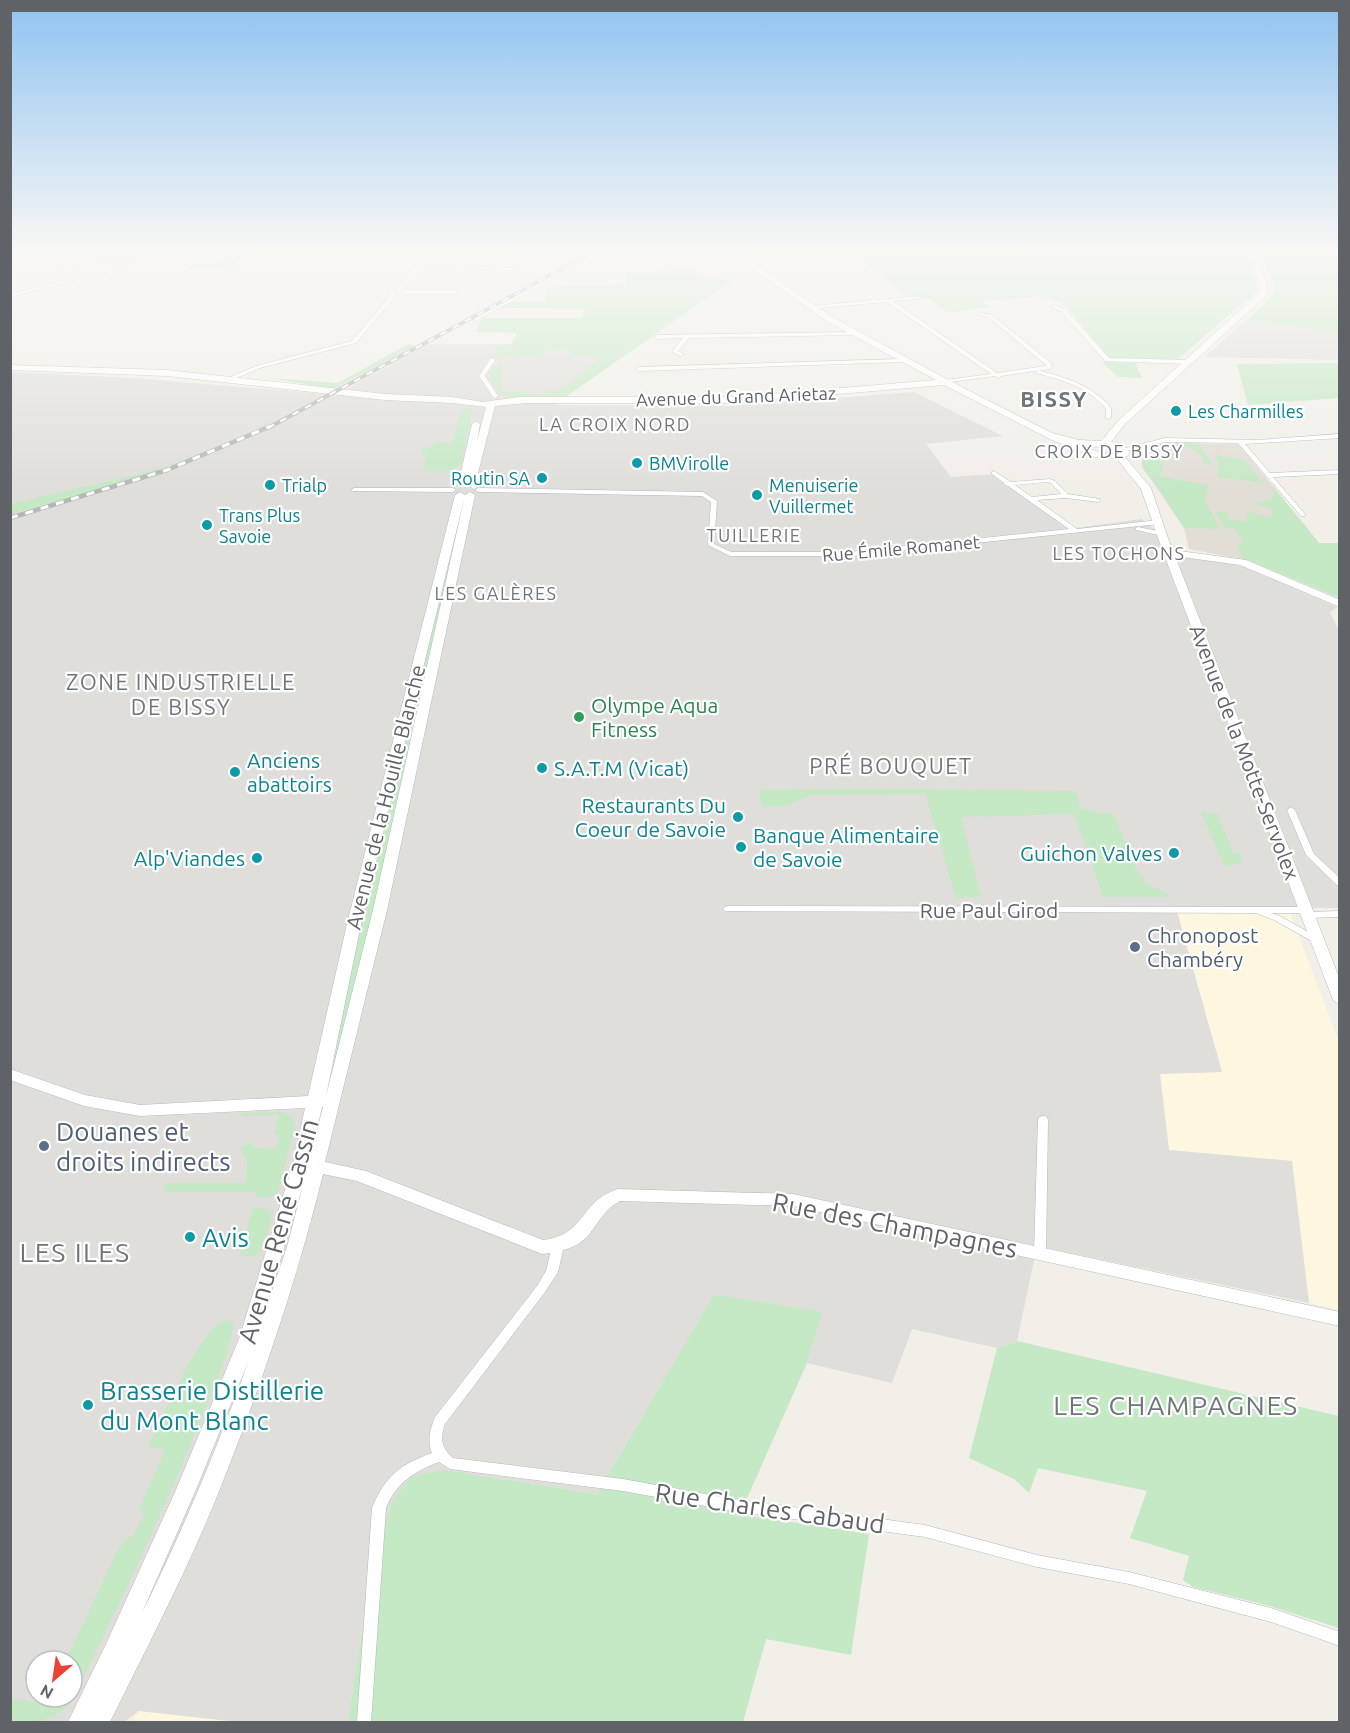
<svg xmlns="http://www.w3.org/2000/svg" width="1350" height="1733" font-family="Ubuntu,sans-serif">
<rect width="100%" height="100%" fill="#f1efe8"/>
<!-- commercial -->
<g fill="#fef7e0">
<polygon points="1176,908 1288,908 1339,1042 1339,1310 1309,1303 1292,1161 1169,1150 1160,1074 1222,1072"/>
<polygon points="138,1711 238,1722 132,1722"/>
</g>
<!-- industrial -->
<g fill="#e0deda" fill-rule="evenodd">
<polygon points="28,250 184,250 123,266"/>
<path d="M428,344H639L555,405L728,406L914,392L1003,436L926,444L951,477L995,474L1075,528L1142,519L1189,558L1240,565L1337,607L1330,612L1340,633L1339,908H1176L1222,1072L1160,1074L1169,1150L1292,1161L1309,1303L1037,1246L1017,1341L997,1348L912,1329L892,1383L807,1363L823,1313L714,1294L597,1494L446,1470L362,1631L348,1722H238L139,1711L124,1722H11V372L134,378L336,395ZM36,1661H72V1697H36Z"/>
</g>
<!-- education -->
<g fill="#e1ded6">
<polygon points="1246,320 1339,332 1339,360 1205,357"/>
<polygon points="1162,443 1239,444 1319,543 1339,543 1339,598 1256,562 1189,549 1184,528 1141,465 1144,452"/>
</g>
<!-- green -->
<g fill="#c5e8c5">
<polygon points="238,250 253,250 228,270 186,270 196,262 220,263"/>
<polygon points="847,250 1247,250 1257,291 1178,359 1110,359 1065,305 1046,296 981,301 990,307 948,313 929,298 913,300"/>
<path d="M1264,250H1339V332L1247,320L1275,292C1276,276 1261,267 1264,250Z"/>
<path d="M694,271L702,277L733,280L567,396C549,398 517,403 500,393C495,390 492,383 489,377L495,365L502,362L501,391L546,394L547,390L560,391L601,357L572,356L569,349L543,350L541,356L490,357L499,345H511L517,333L476,332L482,318H582L585,309L499,308L511,302H545L546,287L626,285V272Z"/>
<polygon points="408,344 416,346 334,389 270,378 338,383"/>
<polygon points="1102,362 1135,363 1142,378 1118,377"/>
<polygon points="1339,363 1339,398 1248,405 1237,364"/>
<polygon points="468,407 472,410 461,465 443,473 424,471 425,459 428,456 421,455 422,448 427,449 438,441 452,444 461,410"/>
<path d="M1172,442L1199,444L1213,465L1205,464C1199,444 1167,439 1153,452L1164,463L1159,476L1208,485L1205,501L1220,529L1184,528L1157,486L1143,469L1144,452L1162,443Z"/>
<polygon points="207,452 108,488 11,514 11,504 139,474"/>
<polygon points="1215,455 1245,460 1263,483 1217,477 1219,463"/>
<polygon points="1274,488 1319,543 1339,543 1339,598 1243,558 1237,544 1244,543 1234,528 1225,527 1215,512 1229,513 1227,519 1245,522 1249,511 1253,511 1253,514 1271,517 1273,509 1255,504 1271,499"/>
<polygon points="446,568 449,570 416,717 413,725 410,724"/>
<polygon points="408,731 412,732 410,755 339,1054 328,1054"/>
<polygon points="872,789 1075,791 1081,809 1093,810 1095,813 1113,813 1135,866 1147,884 1174,897 1103,897 1074,814 961,817 981,897 956,898 925,794 810,795 786,806 762,807 759,790"/>
<polygon points="1201,812 1226,814 1217,815 1234,854 1243,854 1241,862 1225,867"/>
<polygon points="281,1112 292,1117 295,1124 278,1193 270,1197 255,1197 257,1192 163,1192 166,1183 246,1183 247,1161 240,1148 250,1142 256,1148 276,1149 280,1135 274,1134 279,1115 240,1116 243,1113"/>
<path d="M253,1207L267,1209L272,1215C269,1228 266,1248 254,1257L240,1255Z"/>
<polygon points="714,1294 823,1312 807,1363 740,1514 869,1534 851,1655 766,1639 743,1722 348,1722 362,1631 390,1506 411,1476 446,1470 597,1494"/>
<path d="M226,1320L234,1324C227,1363 208,1400 194,1436C157,1526 115,1613 72,1701C54,1722 37,1723 11,1722V1698L46,1704L50,1697H72V1661H66L116,1553L125,1540L133,1536L145,1513L139,1510L165,1450L148,1447C162,1420 199,1328 226,1320Z"/>
<polygon points="1017,1341 1339,1416 1339,1628 1263,1604 1193,1587 1183,1580 1189,1556 1130,1538 1147,1491 1038,1468 1029,1493 1014,1479 969,1458 997,1348"/>
</g>
<g fill="none" stroke-linecap="round" stroke-linejoin="round">
<!-- street casing -->
<g stroke="#b5b8bc" stroke-width="1">
<g id="street">
<polygon points="184,250 190,250 10,297 10,294 98,272 35,260 33,259 33,258 103,270"/>
<polygon points="234,250 238,250 228,258 213,261 211,260 224,256"/>
<polygon points="281,250 307,250 428,254 433,250 437,250 423,266 499,267 500,251 502,250 504,251 503,267 518,268 520,269 518,270 420,268 401,289 406,290 454,290 457,292 454,294 405,294 396,289 425,257 283,251"/>
<polygon points="601,250 606,250 477,320 472,319"/>
<polygon points="790,250 795,250 752,266 748,265"/>
<polygon points="804,250 808,250 878,300 921,296 921,298 919,299 893,301 997,373 1046,366 1046,365 988,317 976,314 976,312 992,315 1051,363 1052,367 1049,369 1001,376 998,378 995,376 943,383 942,382 945,380 991,374 887,302 810,309 810,307 812,306 873,300"/>
<polygon points="388,291 392,291 396,296 356,343 260,368 231,380 226,379 256,366 352,341 390,296"/>
<polygon points="1055,305 1065,309 1109,358 1187,360 1190,362 1187,364 1105,361 1061,311 1053,308 1052,307"/>
<polygon points="854,332 857,334 856,335 689,338 678,351 684,354 681,356 672,352 683,338 657,339 654,337 657,335"/>
<polygon points="492,358 495,360 485,376 498,396 495,398 493,397 479,376 490,359"/>
<polygon points="905,359 905,361 903,362 639,371 636,369 639,367"/>
<path d="M1038,370C1066,378 1092,385 1111,408V418L1106,419V409C1088,387 1063,380 1036,373L1035,372Z"/>
<polygon points="1340,434 1340,438 1245,444 1270,473 1340,470 1340,474 1273,477 1305,514 1305,516 1301,516 1238,443 1165,442 1125,451 1122,449 1165,438 1257,440"/>
<path d="M994,471L1011,482L1050,479L1055,481L1068,494L1100,499L1101,500L1098,502L1066,498L1037,500L1077,529L1159,520L1162,522L1159,524L850,556H730L708,545L711,502L702,496L478,492L475,490L478,488L703,492L717,501L714,544L731,552H850L1069,529L1008,486L1005,485L1004,483L992,474V472ZM1047,482L1051,483L1061,494L1032,497L1015,485Z"/>
<polygon points="354,488 453,488 456,490 453,492 352,491 351,490"/>
<polygon points="1138,527 1163,532 1166,534 1163,536 1136,530 1136,528"/>
<polygon points="1291,807 1295,810 1314,854 1340,878 1340,886 1337,885 1306,855 1287,810"/>
<polygon points="728,906 1305,907 1310,910 1308,912 1340,911 1340,917 1307,918 1302,915 1304,913 1271,913 1280,916 1320,939 1322,941 1320,943 1317,944 1274,920 1256,913 725,911 723,909 725,907"/>
<polygon points="1043,1116 1047,1117 1048,1120 1046,1253 1044,1256 1040,1257 1036,1256 1034,1253 1038,1120 1039,1117"/>
<path d="M558,1242L562,1243L564,1246L558,1272L545,1292L445,1424C440,1438 441,1448 453,1458L623,1479L727,1498L925,1525L1037,1555L1129,1572L1271,1608L1340,1632V1646L1271,1622L1129,1584L1037,1567L925,1537L727,1510L623,1491L450,1469L439,1462C415,1471 396,1483 386,1508L371,1722H357L372,1508C385,1476 401,1464 432,1453C427,1440 430,1430 435,1417L537,1286L546,1271L552,1246L554,1243Z"/>
</g>
</g>
<!-- secondary casing -->
<g stroke="#b6babf" stroke-width="1">
<g id="secondary">
<path d="M725,250H733L834,318L956,384L1052,433L1079,440L1101,441L1119,420L1260,292C1260,277 1249,265 1249,250H1255L1266,281L1267,295L1125,424L1111,442L1122,443L1129,451V455L1125,457L1151,488L1172,550L1246,560L1340,600V607L1240,565L1175,556L1340,980V1005L1333,1000L1163,552L1141,489L1117,459L1095,457L1052,440L944,385L734,403H527L495,406L478,473L479,486L474,489L469,486V480L466,487L458,485L472,424L476,421L480,424L477,441L486,407L452,403L385,400L167,376L10,370V365L167,370L385,394L452,397L483,402L519,397H734L936,380L828,322ZM1083,446L1116,448L1120,452C1108,457 1095,451 1083,446Z"/>
<path d="M460,492L465,495L361,924L326,1096L373,910L465,495L470,492L475,495L387,910L325,1162L366,1171L543,1240C587,1235 579,1201 618,1189L793,1194L1340,1312V1326L793,1206L620,1201C604,1209 598,1224 587,1237C575,1249 558,1252 542,1254L357,1181L323,1174C298,1276 264,1377 225,1476C193,1560 150,1641 110,1722H68L107,1642L175,1492L239,1339L293,1164L305,1108L140,1116L84,1106L10,1080V1069L85,1095L140,1105L308,1096L347,924L455,495ZM322,1107H323L314,1141ZM303,1185L287,1247L266,1308ZM249,1360C218,1447 182,1532 141,1615L195,1492Z"/>
</g>
</g>
<!-- street -->
<use href="#street" fill="#fff" fill-rule="evenodd"/>
<!-- secondary -->
<use href="#secondary" fill="#fff" fill-rule="evenodd"/>
<!-- rail-far1 casing -->
<g stroke="#b6b7b8" stroke-width="4">
<polyline id="rail-far1" points="268,428 597,250"/>
</g>
<!-- rail casing -->
<g stroke="#b6b7b8" stroke-width="4.5">
<polyline id="rail" points="10,518 167,470 271,426"/>
</g>
<!-- rail-far1 -->
<use href="#rail-far1" stroke="#fff" stroke-width="2" stroke-dasharray="7" stroke-linecap="butt"/>
<!-- rail -->
<use href="#rail" stroke="#fff" stroke-width="3" stroke-dasharray="8" stroke-linecap="butt"/>
</g>
<!-- sky -->
<linearGradient id="sky" x2="0" y2="1"><stop stop-color="#8fc3f1"/><stop offset="0.51" stop-color="#f9f8f5"/><stop offset="1" stop-color="#f9f8f5" stop-opacity="0"/></linearGradient>
<rect width="1350" height="492" fill="url(#sky)"/>
<!-- markers -->
<g fill="#0f9aa8" stroke="#fff" stroke-width="2">
<circle cx="1176" cy="411" r="6"/>
<circle cx="637" cy="463" r="6"/>
<circle cx="542" cy="478" r="6"/>
<circle cx="270" cy="485" r="6"/>
<circle cx="757" cy="495" r="6"/>
<circle cx="207" cy="525" r="6"/>
<circle cx="542" cy="768" r="6"/>
<circle cx="235" cy="772" r="6"/>
<circle cx="738" cy="817" r="6"/>
<circle cx="741" cy="847" r="6"/>
<circle cx="1174" cy="853" r="6"/>
<circle cx="257" cy="858" r="6"/>
<circle cx="190" cy="1237" r="6"/>
<circle cx="88" cy="1405" r="6"/>
</g>
<circle fill="#2e9e5b" stroke="#fff" stroke-width="2" cx="579" cy="717" r="6"/>
<g fill="#5c6f8a" stroke="#fff" stroke-width="2">
<circle cx="1135" cy="947" r="6"/>
<circle cx="44" cy="1146" r="6"/>
</g>
<g text-anchor="middle" dominant-baseline="central" stroke-width="4.5" stroke-linejoin="round" paint-order="stroke">
<!-- far-street labels -->
<g font-size="18" fill="#5f6368" stroke="#fff">
<text transform="translate(736 396) rotate(-2)">Avenue du Grand Arietaz</text>
<text transform="translate(901 548) rotate(-5)">Rue Émile Romanet</text>
</g>
<!-- far-culture labels -->
<g font-size="18" fill="#0d838f" stroke="#fff" text-anchor="start">
<text x="1188" y="411">Les Charmilles</text>
<text x="649" y="463">BMVirolle</text>
<text x="530" y="478" text-anchor="end">Routin SA</text>
<text x="282" y="485">Trialp</text>
<text x="769" y="485">Menuiserie<tspan x="769" dy="21">Vuillermet</tspan></text>
<text x="219" y="515">Trans Plus<tspan x="219" dy="21">Savoie</tspan></text>
</g>
<!-- far-neighbourhood labels -->
<g font-size="18" letter-spacing="1.5" fill="#70757a" stroke="#fff">
<text x="615" y="424">LA CROIX NORD</text>
<text x="1109" y="451">CROIX DE BISSY</text>
<text x="754" y="535">TUILLERIE</text>
<text x="1119" y="553">LES TOCHONS</text>
<text x="496" y="593">LES GALÈRES</text>
</g>
<!-- leisure labels -->
<g font-size="21" fill="#27864d" stroke="#fff" text-anchor="start">
<text x="591" y="705">Olympe Aqua<tspan x="591" dy="24">Fitness</tspan></text>
</g>
<!-- street labels -->
<g font-size="21" fill="#5f6368" stroke="#fff">
<text transform="translate(1245 752) rotate(69)">Avenue de la Motte-Servolex</text>
<text transform="translate(385 797) rotate(-76)">Avenue de la Houille Blanche</text>
<text x="989" y="910">Rue Paul Girod</text>
</g>
<!-- culture labels -->
<g font-size="21" fill="#0d838f" stroke="#fff" text-anchor="start">
<text x="247" y="760">Anciens<tspan x="247" dy="24">abattoirs</tspan></text>
<text x="554" y="768">S.A.T.M (Vicat)</text>
<text x="726" y="805" text-anchor="end">Restaurants Du<tspan x="726" dy="24">Coeur de Savoie</tspan></text>
<text x="753" y="835">Banque Alimentaire<tspan x="753" dy="24">de Savoie</tspan></text>
<text x="1162" y="853" text-anchor="end">Guichon Valves</text>
<text x="245" y="858" text-anchor="end">Alp'Viandes</text>
</g>
<!-- service labels -->
<g font-size="21" fill="#4e5e75" stroke="#fff" text-anchor="start">
<text x="1147" y="935">Chronopost<tspan x="1147" dy="24">Chambéry</tspan></text>
</g>
<!-- far-district labels -->
<g font-size="22" font-weight="bold" letter-spacing="1.5" fill="#70757a" stroke="#fff">
<text x="1054" y="398">BISSY</text>
</g>
<!-- neighbourhood labels -->
<g font-size="22" letter-spacing="1.5" fill="#70757a" stroke="#fff">
<text x="181" y="681">ZONE INDUSTRIELLE<tspan x="181" dy="25">DE BISSY</tspan></text>
<text x="891" y="765">PRÉ BOUQUET</text>
</g>
<!-- near-service labels -->
<g font-size="26" fill="#4e5e75" stroke="#fff" text-anchor="start">
<text x="56" y="1131">Douanes et<tspan x="56" dy="30">droits indirects</tspan></text>
</g>
<!-- near-street labels -->
<g font-size="26" fill="#5f6368" stroke="#fff">
<text transform="translate(895 1225) rotate(11)">Rue des Champagnes</text>
<text transform="translate(278 1231) rotate(-74)">Avenue René Cassin</text>
<text transform="translate(770 1508) rotate(8)">Rue Charles Cabaud</text>
</g>
<!-- near-culture labels -->
<g font-size="26" fill="#0d838f" stroke="#fff" text-anchor="start">
<text x="202" y="1237">Avis</text>
<text x="100" y="1390">Brasserie Distillerie<tspan x="100" dy="30">du Mont Blanc</tspan></text>
</g>
<!-- near-neighbourhood labels -->
<g font-size="27" letter-spacing="1.5" fill="#70757a" stroke="#fff">
<text x="75" y="1252">LES ILES</text>
<text x="1176" y="1405">LES CHAMPAGNES</text>
</g>
</g>
<!-- border -->
<rect width="1350" height="1733" fill="none" stroke="#5f6368" stroke-width="24"/>
<!-- north arrow -->
<g transform="translate(54 1679) rotate(209)"><circle r="28" fill="#ffffff" stroke="#bfc1c3" stroke-width="1.5"/>
<path d="M0-4.5L10 22L0 15L-10 22Z" fill="#ea4335"/>
<text y="-9" font-size="16" font-weight="bold" text-anchor="middle" fill="#5f6368">N</text>
</g>
</svg>
